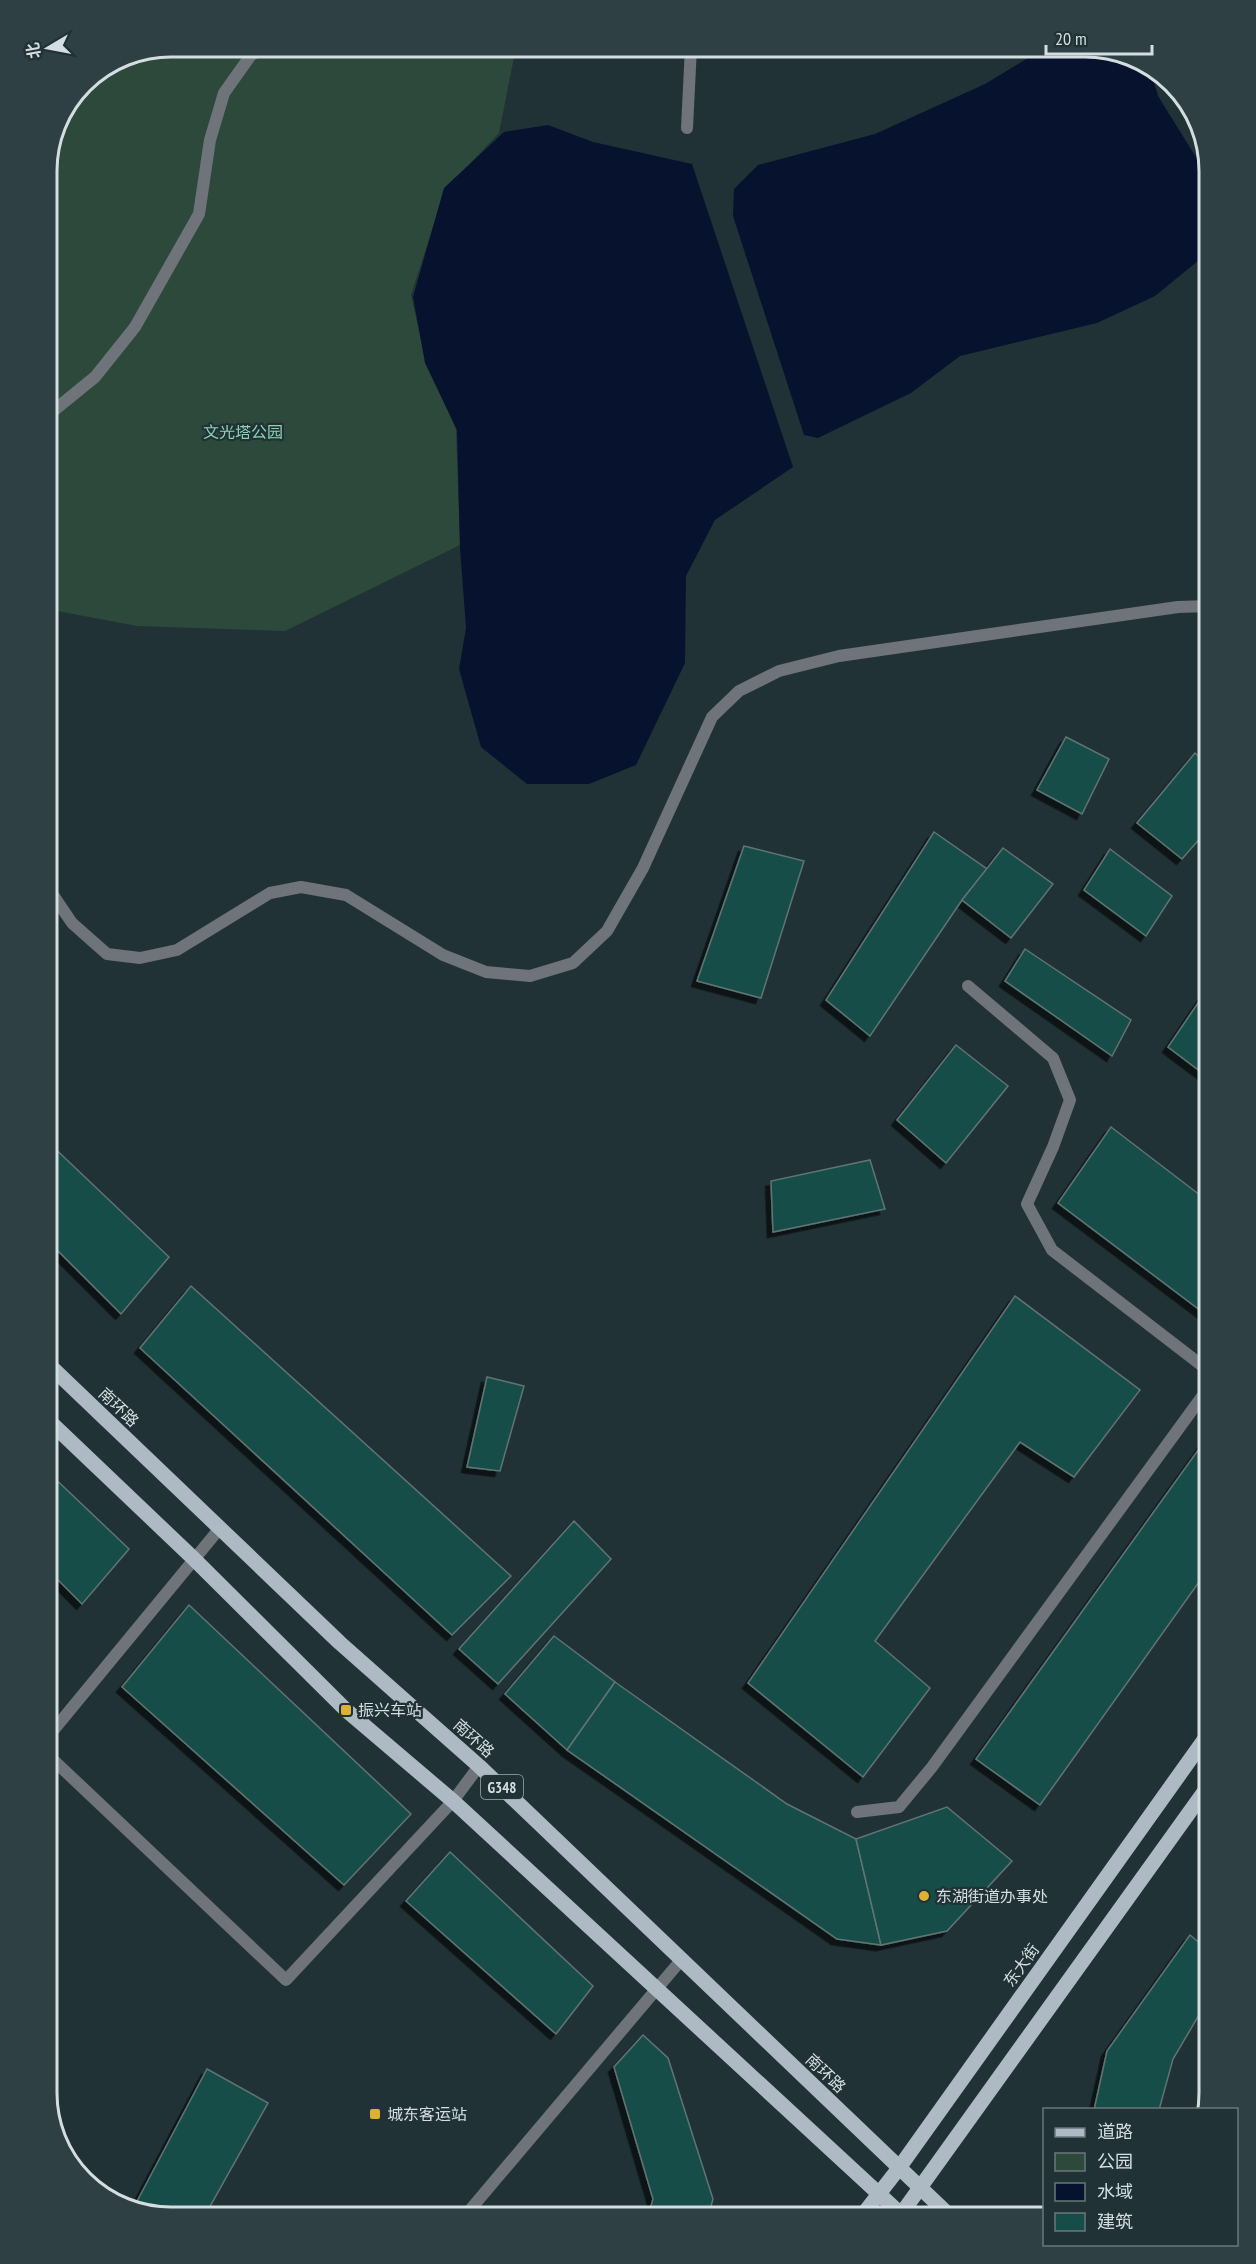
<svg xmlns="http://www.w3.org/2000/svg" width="1256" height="2264" font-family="'PT Sans Narrow','Noto Sans SC',sans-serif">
<defs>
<filter id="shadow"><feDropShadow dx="-5.5" dy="5.5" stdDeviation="0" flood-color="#0009"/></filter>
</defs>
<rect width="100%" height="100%" fill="#213236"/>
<!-- green -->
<polygon fill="#2d493b" points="171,47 516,47 499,133 445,190 411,295 426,362 456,429 460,545 285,631 137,626 47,609 47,163 59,116 83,83 124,56"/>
<!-- water -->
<g fill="#07132e">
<polygon points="1046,47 1093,47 1150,68 1158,96 1194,154 1209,173 1209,252 1155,296 1097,323 960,356 911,393 818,438 804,435 733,216 734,189 758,165 875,134 985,84"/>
<polygon points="548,125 593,142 692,164 793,467 715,520 686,576 685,663 636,765 589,784 527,784 481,747 459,669 466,628 460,548 457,430 425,363 413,297 444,188 504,132"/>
</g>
<!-- building -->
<g fill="#164d49" stroke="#607472" stroke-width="1.5" filter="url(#shadow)">
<polygon points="1066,737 1109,759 1082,814 1037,790"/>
<polygon points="1195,753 1209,765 1209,828 1182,859 1137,823"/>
<polygon points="934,832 987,869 962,900 870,1036 826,1000"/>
<polygon points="744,846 804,861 761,998 697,981"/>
<polygon points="1003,848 1053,884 1011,938 962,900"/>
<polygon points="1110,849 1172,896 1146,936 1084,890"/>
<polygon points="1025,949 1131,1020 1112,1056 1005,981"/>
<polygon points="1209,987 1209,1078 1168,1047"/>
<polygon points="956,1045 1008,1086 946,1163 897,1120"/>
<polygon points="1111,1127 1209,1202 1209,1317 1058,1203"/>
<polygon points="47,1141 169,1257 121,1314 47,1240"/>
<polygon points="870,1160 885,1209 773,1232 771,1181"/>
<polygon points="191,1286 511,1576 452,1635 140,1348"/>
<polygon points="1015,1296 1140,1390 1074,1477 1020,1442 875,1641 930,1688 863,1777 748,1683"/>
<polygon points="487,1377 524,1386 500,1471 467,1467"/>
<polygon points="1209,1435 1209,1568 1040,1805 976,1759"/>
<polygon points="47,1471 129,1549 82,1604 47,1569"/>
<polygon points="574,1521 611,1559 498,1684 459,1649"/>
<polygon points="189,1605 411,1814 344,1885 122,1687"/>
<polygon points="554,1636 615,1682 567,1750 505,1694"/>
<polygon points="615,1682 787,1804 856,1839 881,1945 837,1939 567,1750"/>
<polygon points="947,1807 1012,1861 947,1931 881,1945 856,1839"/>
<polygon points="450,1852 593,1986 556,2034 406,1901"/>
<polygon points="1190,1935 1209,1951 1209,1998 1173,2059 1159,2110 1094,2110 1107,2051"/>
<polygon points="643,2035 668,2058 713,2199 708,2217 648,2217 653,2199 614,2067"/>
<polygon points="207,2069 268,2103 204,2217 163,2217 134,2207"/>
</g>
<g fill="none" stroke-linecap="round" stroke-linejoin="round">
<!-- service -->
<g stroke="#6e7479" stroke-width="12">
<polyline points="1185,104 1203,137"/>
<polyline points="687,128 691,47"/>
<polyline points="47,416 95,377 135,327 199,214 210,140 224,93 251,55 267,47"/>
<polyline points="47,886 72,923 107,954 140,958 177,950 270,893 301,887 346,895 443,955 486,972 530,976 573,963 607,931 643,868 712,717 739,691 779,671 839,656 1178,607 1209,606"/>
<polyline points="968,986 1053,1058 1070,1100 1053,1147 1027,1204 1052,1250 1209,1371"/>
<polyline points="47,1738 220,1528"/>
<polyline points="47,1754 286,1980 453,1801 479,1766"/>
<polyline points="857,1812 899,1807 932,1767 1209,1387"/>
<polyline points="464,2217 682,1959"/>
</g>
<!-- primary -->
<g stroke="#adbac3" stroke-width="15">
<polyline points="47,1363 340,1643 479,1766 951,2217"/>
<polyline points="47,1419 193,1558 346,1710 453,1801 904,2217"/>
<polyline points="861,2217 899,2168 1209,1733"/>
<polyline points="899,2217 1209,1785"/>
</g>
</g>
<!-- markers -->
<g fill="#ddb133" stroke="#213236" stroke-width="2">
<rect x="340" y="1704" width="12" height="12" rx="3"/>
<circle cx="924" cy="1896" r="6"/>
<rect x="369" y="2108" width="12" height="12" rx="3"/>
</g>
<g text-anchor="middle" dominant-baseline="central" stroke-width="4.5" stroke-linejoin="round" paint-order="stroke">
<!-- shield labels -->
<rect fill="#213236" stroke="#9eaaae" stroke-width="1.5" x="481" y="1775" width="42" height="24" rx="4.5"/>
<g font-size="15" font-weight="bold" fill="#d4dee1">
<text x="502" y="1787">G348</text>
</g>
<!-- park labels -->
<g font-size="16" fill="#8cd3b2" stroke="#213236">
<text x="243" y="432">文光塔公园</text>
</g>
<!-- street labels -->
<g font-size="16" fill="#d4dee1" stroke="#213236">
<text transform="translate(119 1407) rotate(44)">南环路</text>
<text transform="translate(474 1738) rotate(42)">南环路</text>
<text transform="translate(1021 1965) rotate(-54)">东大街</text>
<text transform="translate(826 2073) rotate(44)">南环路</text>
</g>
<!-- poi labels -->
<g font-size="16" fill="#d4dee1" stroke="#213236" text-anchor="start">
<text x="358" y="1710">振兴车站</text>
<text x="936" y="1896">东湖街道办事处</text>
<text x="387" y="2114">城东客运站</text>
</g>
</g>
<!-- crop -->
<path d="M0 0H1256V2264H0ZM171 57H1085A114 114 0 0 1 1199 171V2093A114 114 0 0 1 1085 2207H171A114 114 0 0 1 57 2093V171A114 114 0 0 1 171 57Z" fill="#2f4044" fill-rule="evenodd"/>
<path fill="none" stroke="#d4dee1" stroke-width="3" d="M171 57H1085A114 114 0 0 1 1199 171V2093A114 114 0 0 1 1085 2207H171A114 114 0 0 1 57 2093V171A114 114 0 0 1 171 57Z"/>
<!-- legend -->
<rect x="1043" y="2108" width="195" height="138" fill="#213236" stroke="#69777a" stroke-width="1.5"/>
<rect x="1055" y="2128" width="30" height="9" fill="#adbac3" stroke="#69777a" stroke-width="1.5"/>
<text x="1097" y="2138" font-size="18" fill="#d4dee1">道路</text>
<rect x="1055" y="2153" width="30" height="18" fill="#2d493b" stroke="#69777a" stroke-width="1.5"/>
<text x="1097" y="2168" font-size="18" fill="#d4dee1">公园</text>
<rect x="1055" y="2183" width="30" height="18" fill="#07132e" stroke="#69777a" stroke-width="1.5"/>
<text x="1097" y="2198" font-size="18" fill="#d4dee1">水域</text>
<rect x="1055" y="2213" width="30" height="18" fill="#164d49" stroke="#69777a" stroke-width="1.5"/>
<text x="1097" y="2228" font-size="18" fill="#d4dee1">建筑</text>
<!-- north arrow -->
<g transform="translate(48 48) rotate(260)" stroke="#213236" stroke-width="4.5" paint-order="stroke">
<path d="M0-4.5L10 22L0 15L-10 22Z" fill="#d4dee1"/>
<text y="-9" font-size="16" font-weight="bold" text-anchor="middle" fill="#d4dee1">北</text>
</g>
<!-- scale -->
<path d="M1046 45v9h106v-9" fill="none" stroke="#d4dee1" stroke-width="3"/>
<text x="1055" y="45" font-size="18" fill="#d4dee1" stroke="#213236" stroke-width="4.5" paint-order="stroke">20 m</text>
</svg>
